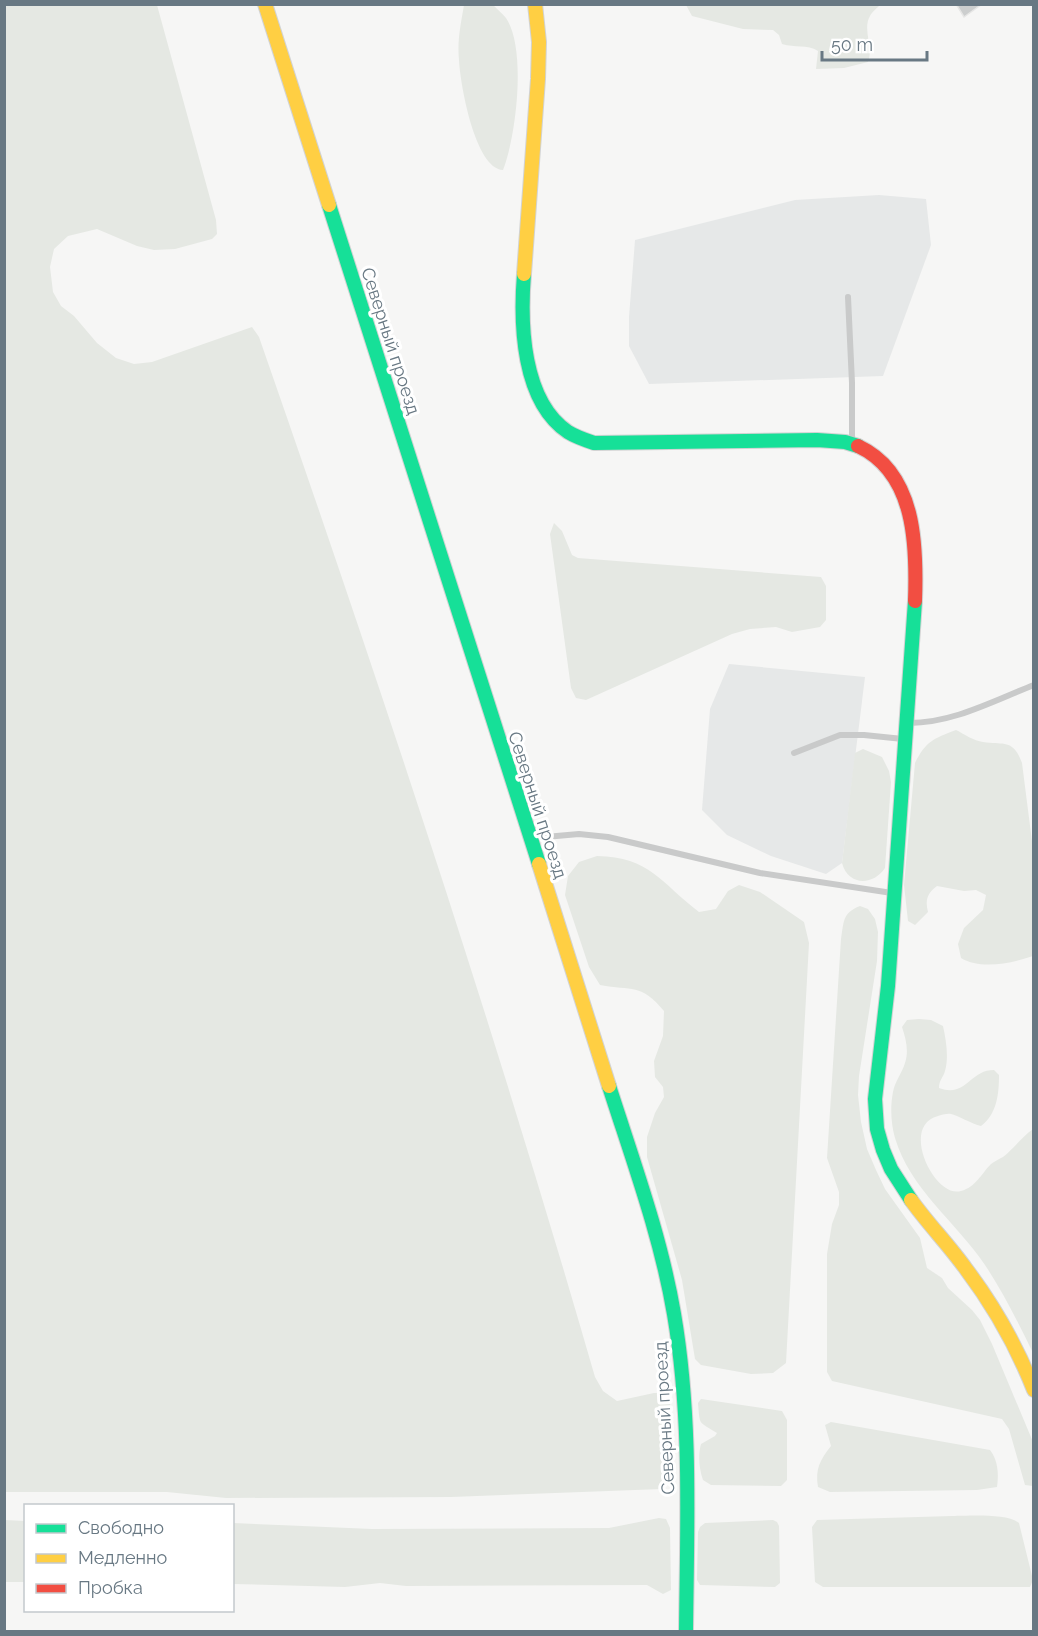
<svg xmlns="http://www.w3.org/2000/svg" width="1038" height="1636" font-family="Raleway,sans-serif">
<rect width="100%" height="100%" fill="#f6f6f5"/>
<!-- built -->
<g fill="#e6e8e8">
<polygon points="879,195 926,199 931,245 883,376 649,384 629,346 629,317 635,240 795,200"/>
<polygon points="729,664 865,677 842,863 826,874 771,856 727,835 702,810 710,709"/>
</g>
<!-- green -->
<g fill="#e5e8e3">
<path d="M4,5H157L216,220L217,234L212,239L175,249L154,250L137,246L97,229L68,236L54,249L50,267L53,292L61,306L74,316L97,343L116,358L134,364L152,362L252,327L259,337C379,681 494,1027 595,1377L603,1391L617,1401L654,1393H664L670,1401L672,1478L662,1489L451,1497L226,1498L167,1492H5Z"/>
<path d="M464,5H493C497,9 502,13 506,18C527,49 516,137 503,170C475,169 460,83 459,60C457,41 461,23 464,5Z"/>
<path d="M686,5V4L880,5C877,8 872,12 870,16C862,30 874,47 868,62L844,68L816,69L818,51C807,44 795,48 782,44L779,35L773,30L743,29L692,16Z"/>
<polygon points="554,523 562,531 572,555 578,558 821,577 826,586 826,620 820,627 792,632 776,627 750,629 732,634 586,700 576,698 571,688 550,534"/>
<path d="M956,730C964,734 974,741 983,742C1005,745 1013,739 1022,763L1034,857L1033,956C1012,963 981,970 961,958L958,944L964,928L983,910L986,895L976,890L964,891L937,886C927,893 925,901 928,912L915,925L908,921L904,885L915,763C926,741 933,739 956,730Z"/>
<path d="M863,749L882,757L889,771L891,782L885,868C873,886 848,886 842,863L855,753Z"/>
<path d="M597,856C650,857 661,883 699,912L716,909L728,891L739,885L760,892L804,922L809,943L786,1363L773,1373L751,1374L701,1365L695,1359L682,1280L647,1157V1137L655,1113L664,1097L663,1087L655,1077L654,1061L663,1036L664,1011C641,983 632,991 600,985L589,967L565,895L568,876L579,862Z"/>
<path d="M860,906L868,909L875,919L878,932L877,961L859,1076L858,1095L861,1122L867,1149L876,1170L885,1189L920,1238L927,1268L942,1278L948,1288L972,1310L980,1320L992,1344L1033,1442V1486L1025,1485L1009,1429L1002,1419L832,1381L827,1372V1254L832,1224L839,1205V1192L827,1158L841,939C844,922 842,913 860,906Z"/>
<path d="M919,1019L931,1020L943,1026C946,1040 949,1057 945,1071C943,1078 939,1080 939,1088C967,1098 969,1070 994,1070L999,1075C999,1094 997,1114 981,1126C972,1124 957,1115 951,1114C948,1113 941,1115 938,1116C899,1126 935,1199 961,1191C976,1187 981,1174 991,1164C995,1161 999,1159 1003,1157C1014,1148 1022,1137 1033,1129V1353C1019,1324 1003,1292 985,1265C956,1222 910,1189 895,1138C891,1124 890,1107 893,1092C895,1081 902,1073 905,1063C909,1051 906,1039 902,1027L907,1020Z"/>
<path d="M701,1399L782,1411L787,1420V1480L781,1486L711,1485L703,1480C699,1469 698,1455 701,1444L715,1436L717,1433C698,1421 700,1426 698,1403Z"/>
<path d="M831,1422L990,1450C998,1460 999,1474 997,1487L977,1490L830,1492L818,1487C815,1469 820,1460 831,1446L825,1425Z"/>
<path d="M952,1516C968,1516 1007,1513 1019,1523L1033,1580L1030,1587H823L815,1582L812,1527L817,1520Z"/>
<polygon points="659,1518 666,1519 670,1528 671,1590 663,1594 647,1585 406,1586 380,1583 345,1587 233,1584 233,1523 372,1529 609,1528"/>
<polygon points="5,1520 25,1521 25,1582 5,1582"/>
<polygon points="773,1520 777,1522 779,1526 780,1583 775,1587 700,1585 697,1580 698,1532 700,1527 705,1523"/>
</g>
<!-- building -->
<polygon fill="#cccece" stroke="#e6e6e5" stroke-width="1.5" points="956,4 982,4 964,17"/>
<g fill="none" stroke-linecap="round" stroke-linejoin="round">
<!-- fast casing -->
<g stroke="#d2d3d3" stroke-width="16">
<g id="fast">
<polyline points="329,205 539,864"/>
<path d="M524,274C520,324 522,401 568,432C576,437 585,440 594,443L817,440L845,442L858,446"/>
<path d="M609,1086C633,1161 661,1237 674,1314C692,1419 687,1526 686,1632"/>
<polyline points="911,1200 891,1169 883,1150 877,1129 875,1099 888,986 915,601"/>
</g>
</g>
<!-- slow casing -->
<g stroke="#d2d3d3" stroke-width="16">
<g id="slow">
<polyline points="265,4 329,205"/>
<polyline points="524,274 538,79 539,42 535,4"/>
<polyline points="539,864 609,1086"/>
<path d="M911,1200C928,1224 949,1245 966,1269C994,1306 1017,1347 1034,1390"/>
</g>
</g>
<!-- jam casing -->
<g stroke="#d2d3d3" stroke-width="16">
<path id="jam" d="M858,446C916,473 917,546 915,601"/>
</g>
<!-- lane -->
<g stroke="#c9caca" stroke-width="6">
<polyline points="848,297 852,383 852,440"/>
<path d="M909,723C953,723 993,701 1034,685"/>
<polyline points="794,753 840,735 864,735 903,739"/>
<polyline points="534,838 579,834 608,837 760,873 892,893"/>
</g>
<!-- fast -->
<use href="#fast" stroke="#16e098" stroke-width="14"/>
<!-- slow -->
<use href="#slow" stroke="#ffcf43" stroke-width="14"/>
<!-- jam -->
<use href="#jam" stroke="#f24e42" stroke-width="14"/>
</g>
<g text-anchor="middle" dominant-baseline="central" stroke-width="6" stroke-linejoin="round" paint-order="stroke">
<!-- street labels -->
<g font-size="18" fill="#687883" stroke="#fff">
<text transform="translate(391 341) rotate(72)">Северный проезд</text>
<text transform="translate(538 805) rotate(72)">Северный проезд</text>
<text transform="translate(664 1418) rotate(-93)">Северный проезд</text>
</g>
</g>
<!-- border -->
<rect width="1038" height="1636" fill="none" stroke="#687883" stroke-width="12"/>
<!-- legend -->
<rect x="24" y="1504" width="210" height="108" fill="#ffffff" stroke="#c3c9cd" stroke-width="1.5"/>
<rect x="36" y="1524" width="30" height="9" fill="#16e098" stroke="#c3c9cd" stroke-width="1.5"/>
<text x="78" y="1534" font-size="18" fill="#687883">Свободно</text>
<rect x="36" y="1554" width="30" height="9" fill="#ffcf43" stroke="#c3c9cd" stroke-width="1.5"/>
<text x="78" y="1564" font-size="18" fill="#687883">Медленно</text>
<rect x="36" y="1584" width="30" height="9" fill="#f24e42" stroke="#c3c9cd" stroke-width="1.5"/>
<text x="78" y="1594" font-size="18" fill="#687883">Пробка</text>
<!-- scale -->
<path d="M822 51v9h105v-9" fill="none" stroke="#687883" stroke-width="3"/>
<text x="831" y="51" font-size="18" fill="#687883" stroke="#ffffff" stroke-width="4.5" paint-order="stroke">50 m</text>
</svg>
